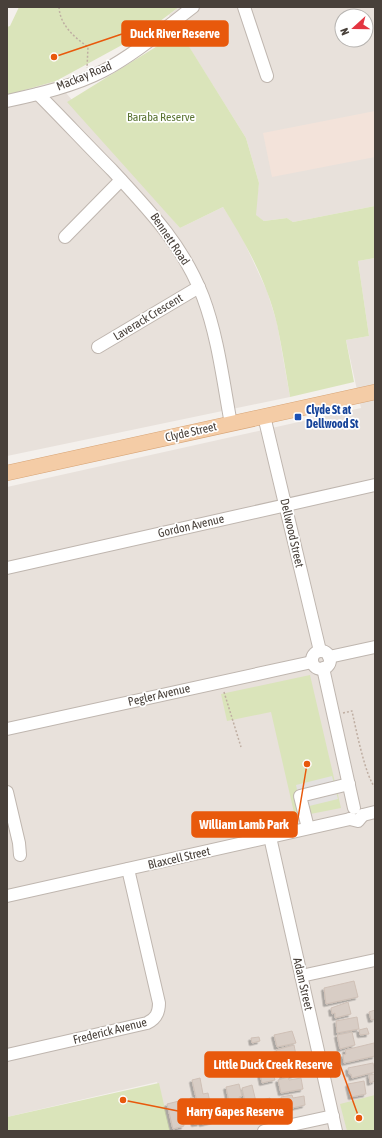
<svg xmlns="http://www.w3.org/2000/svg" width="382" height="1138" font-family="'Asap Condensed',sans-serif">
<defs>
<filter id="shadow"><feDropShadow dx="-2.5" dy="2.5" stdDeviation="0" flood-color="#0004"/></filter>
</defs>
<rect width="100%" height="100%" fill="#f4f0ec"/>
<!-- residential -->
<g fill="#e8e1db" fill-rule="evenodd">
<path d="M179,7H375V206L293,222L287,218L264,221L255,215L259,183L246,138L169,15ZM342,16H366V40H342Z"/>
<polygon points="56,81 180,228 223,207 240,233 267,291 277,323 290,397 7,456 7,95"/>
<polygon points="375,258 375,1131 169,1131 157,1082 7,1117 7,487 361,408 346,340 369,336 358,261"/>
</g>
<!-- commercial -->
<polygon fill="#f3e3da" points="375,111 375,157 272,177 263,133"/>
<!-- green -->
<g fill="#dae4ba">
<polygon points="19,7 179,7 144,33 56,81 7,95 7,27 10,26"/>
<path d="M180,32L246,138L259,183L256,215L264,221L287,218L293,222L375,206V258L358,261L369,336L346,340L354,382L290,397C286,373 282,348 277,324C267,282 246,243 223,207L180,228L67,102Z"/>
<polygon points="310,675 341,808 295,817 271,712 227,721 221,694"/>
<polygon points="159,1083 170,1131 7,1131 7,1117"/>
<polygon points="375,1095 375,1131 347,1131 340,1104"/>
</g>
<!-- parking -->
<polygon fill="#e4e1e0" points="332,776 338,799 301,808 296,785"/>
<!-- building -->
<g fill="#d8cdc5" stroke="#cfc0b6" filter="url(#shadow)">
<polygon points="354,981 358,997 326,1004 324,988"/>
<polygon points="348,1002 351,1014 335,1018 335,1013 332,1014 331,1008"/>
<polygon points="375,1010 375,1019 371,1020 369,1012"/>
<polygon points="357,1017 359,1029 337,1033 336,1021"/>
<polygon points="367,1028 369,1034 360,1035 359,1030"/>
<polygon points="292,1031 296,1043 277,1047 274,1035"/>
<polygon points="352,1032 355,1045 340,1049 337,1035"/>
<polygon points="259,1037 260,1041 252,1043 251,1038"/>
<polygon points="374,1043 375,1056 344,1063 343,1055 346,1054 345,1050"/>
<polygon points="294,1045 296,1055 279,1059 276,1050"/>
<polygon points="373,1063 375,1072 352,1078 351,1074 349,1074 348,1068"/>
<polygon points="298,1064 301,1073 283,1078 281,1068"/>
<polygon points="271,1066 275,1080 262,1083 259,1068"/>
<polygon points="375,1074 375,1081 370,1083 369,1075"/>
<polygon points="288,1077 289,1080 301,1078 303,1089 281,1093 278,1080"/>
<polygon points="200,1078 203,1094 208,1093 214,1121 202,1124 192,1080"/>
<polygon points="364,1081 366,1094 351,1097 348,1084"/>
<polygon points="239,1084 242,1096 239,1097 242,1108 240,1108 242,1114 232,1116 226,1087"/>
<polygon points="252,1085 258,1110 248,1115 242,1088"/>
<polygon points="292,1095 293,1098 304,1096 305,1105 284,1110 281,1097"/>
<polygon points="190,1098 194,1098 200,1123 194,1124 193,1120 186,1121 183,1107 192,1105"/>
<polygon points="270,1098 271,1102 264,1105 262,1100"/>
<polygon points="179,1101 184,1126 173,1129 167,1104"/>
</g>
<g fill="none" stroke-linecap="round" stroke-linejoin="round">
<!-- minor casing -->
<g stroke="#bfb6af" stroke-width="14">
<g id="minor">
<polyline points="244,7 267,76"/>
<path d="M38,94C63,119 87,145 112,170C149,210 183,245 203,297C218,337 223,381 231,424"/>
<path d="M7,101C39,94 74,86 103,71C135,54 164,29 193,7"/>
<polyline points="65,237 121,180"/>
<polyline points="98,347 199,287"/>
<polyline points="264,416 320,651"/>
<polyline points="7,568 375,485"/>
<circle cx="321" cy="660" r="9"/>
<polyline points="329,657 375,647"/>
<polyline points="323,668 354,808"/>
<polyline points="7,729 312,662"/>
<polyline points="7,792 19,843 20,855"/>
<polyline points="363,815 375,812"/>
<polyline points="350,819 358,821 363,815"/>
<polyline points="308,828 300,796 349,784"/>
<polyline points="270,837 336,1131"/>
<polyline points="7,896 350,819"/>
<polyline points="301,976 375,960"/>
<path d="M7,1055L147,1023C156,1019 159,1013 159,1003L128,869"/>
<polyline points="264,1131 333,1116"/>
</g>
</g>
<!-- major casing -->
<g stroke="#d8a577" stroke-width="16">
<polyline id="major" points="7,473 375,392"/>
</g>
<!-- path -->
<g stroke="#bfaea2" stroke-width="1.5" stroke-dasharray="2 2" stroke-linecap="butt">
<path d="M59,7C60,25 74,37 88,47L87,68"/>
<polyline points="224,692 241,747"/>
<path d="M343,713L352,711C355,725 366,779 375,787"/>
</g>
<!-- minor -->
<use href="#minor" stroke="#fff" stroke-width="12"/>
<!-- major -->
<use href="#major" stroke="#f4cca6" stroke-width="15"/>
</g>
<!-- markers -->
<rect fill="#1a4fb4" stroke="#fff" stroke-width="1.5" x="294" y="413" width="8" height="8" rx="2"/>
<g text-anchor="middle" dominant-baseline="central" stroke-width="3.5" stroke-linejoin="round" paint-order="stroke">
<!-- street labels -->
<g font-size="12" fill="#48403a" stroke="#fff">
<text transform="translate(84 76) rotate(-22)">Mackay Road</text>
<text transform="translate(170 239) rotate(56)">Bennett Road</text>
<text transform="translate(148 317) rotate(-31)">Laverack Crescent</text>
<text transform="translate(191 432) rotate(-13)">Clyde Street</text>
<text transform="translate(191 526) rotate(-13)">Gordon Avenue</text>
<text transform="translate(292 533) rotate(77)">Dellwood Street</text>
<text transform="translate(159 695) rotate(-13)">Pegler Avenue</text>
<text transform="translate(179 858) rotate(-13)">Blaxcell Street</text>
<text transform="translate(303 984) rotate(77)">Adam Street</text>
<text transform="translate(110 1031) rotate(-14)">Frederick Avenue</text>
</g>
<!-- park labels -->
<g font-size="12" fill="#5a7433" stroke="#fff">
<text x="161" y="117">Baraba Reserve</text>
</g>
<!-- transit labels -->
<g font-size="12" font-weight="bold" fill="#164399" stroke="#fff" text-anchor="start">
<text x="306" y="410">Clyde St at<tspan x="306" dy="14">Dellwood St</tspan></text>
</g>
</g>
<!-- callouts -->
<path fill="none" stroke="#e8590c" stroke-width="1.5" d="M54 57L122 34M307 764L297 824M359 1118L340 1065M123 1100L178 1111"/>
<g fill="#e8590c" stroke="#fff" stroke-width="1.5">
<circle cx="54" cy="57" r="4"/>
<circle cx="307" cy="764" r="4"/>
<circle cx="359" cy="1118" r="4"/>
<circle cx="123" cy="1100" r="4"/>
</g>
<g fill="#e8590c" stroke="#e8590c" stroke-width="1.5">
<rect x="122" y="21" width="106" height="25" rx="4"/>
<rect x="192" y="812" width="105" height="25" rx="4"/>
<rect x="205" y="1052" width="135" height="25" rx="4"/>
<rect x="178" y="1099" width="114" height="25" rx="4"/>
</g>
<g font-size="13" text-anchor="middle" font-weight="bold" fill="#fff">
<text x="175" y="38">Duck River Reserve</text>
<text x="244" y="829">William Lamb Park</text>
<text x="273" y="1069">Little Duck Creek Reserve</text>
<text x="235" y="1116">Harry Gapes Reserve</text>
</g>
<!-- border -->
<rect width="382" height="1138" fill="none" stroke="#48403a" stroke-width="16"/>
<!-- north arrow -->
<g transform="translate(354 28) rotate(249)"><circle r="19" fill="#ffffff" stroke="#b6b3b0"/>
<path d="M0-3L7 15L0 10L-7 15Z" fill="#e33541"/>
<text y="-6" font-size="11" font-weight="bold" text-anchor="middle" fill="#48403a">N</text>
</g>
</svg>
